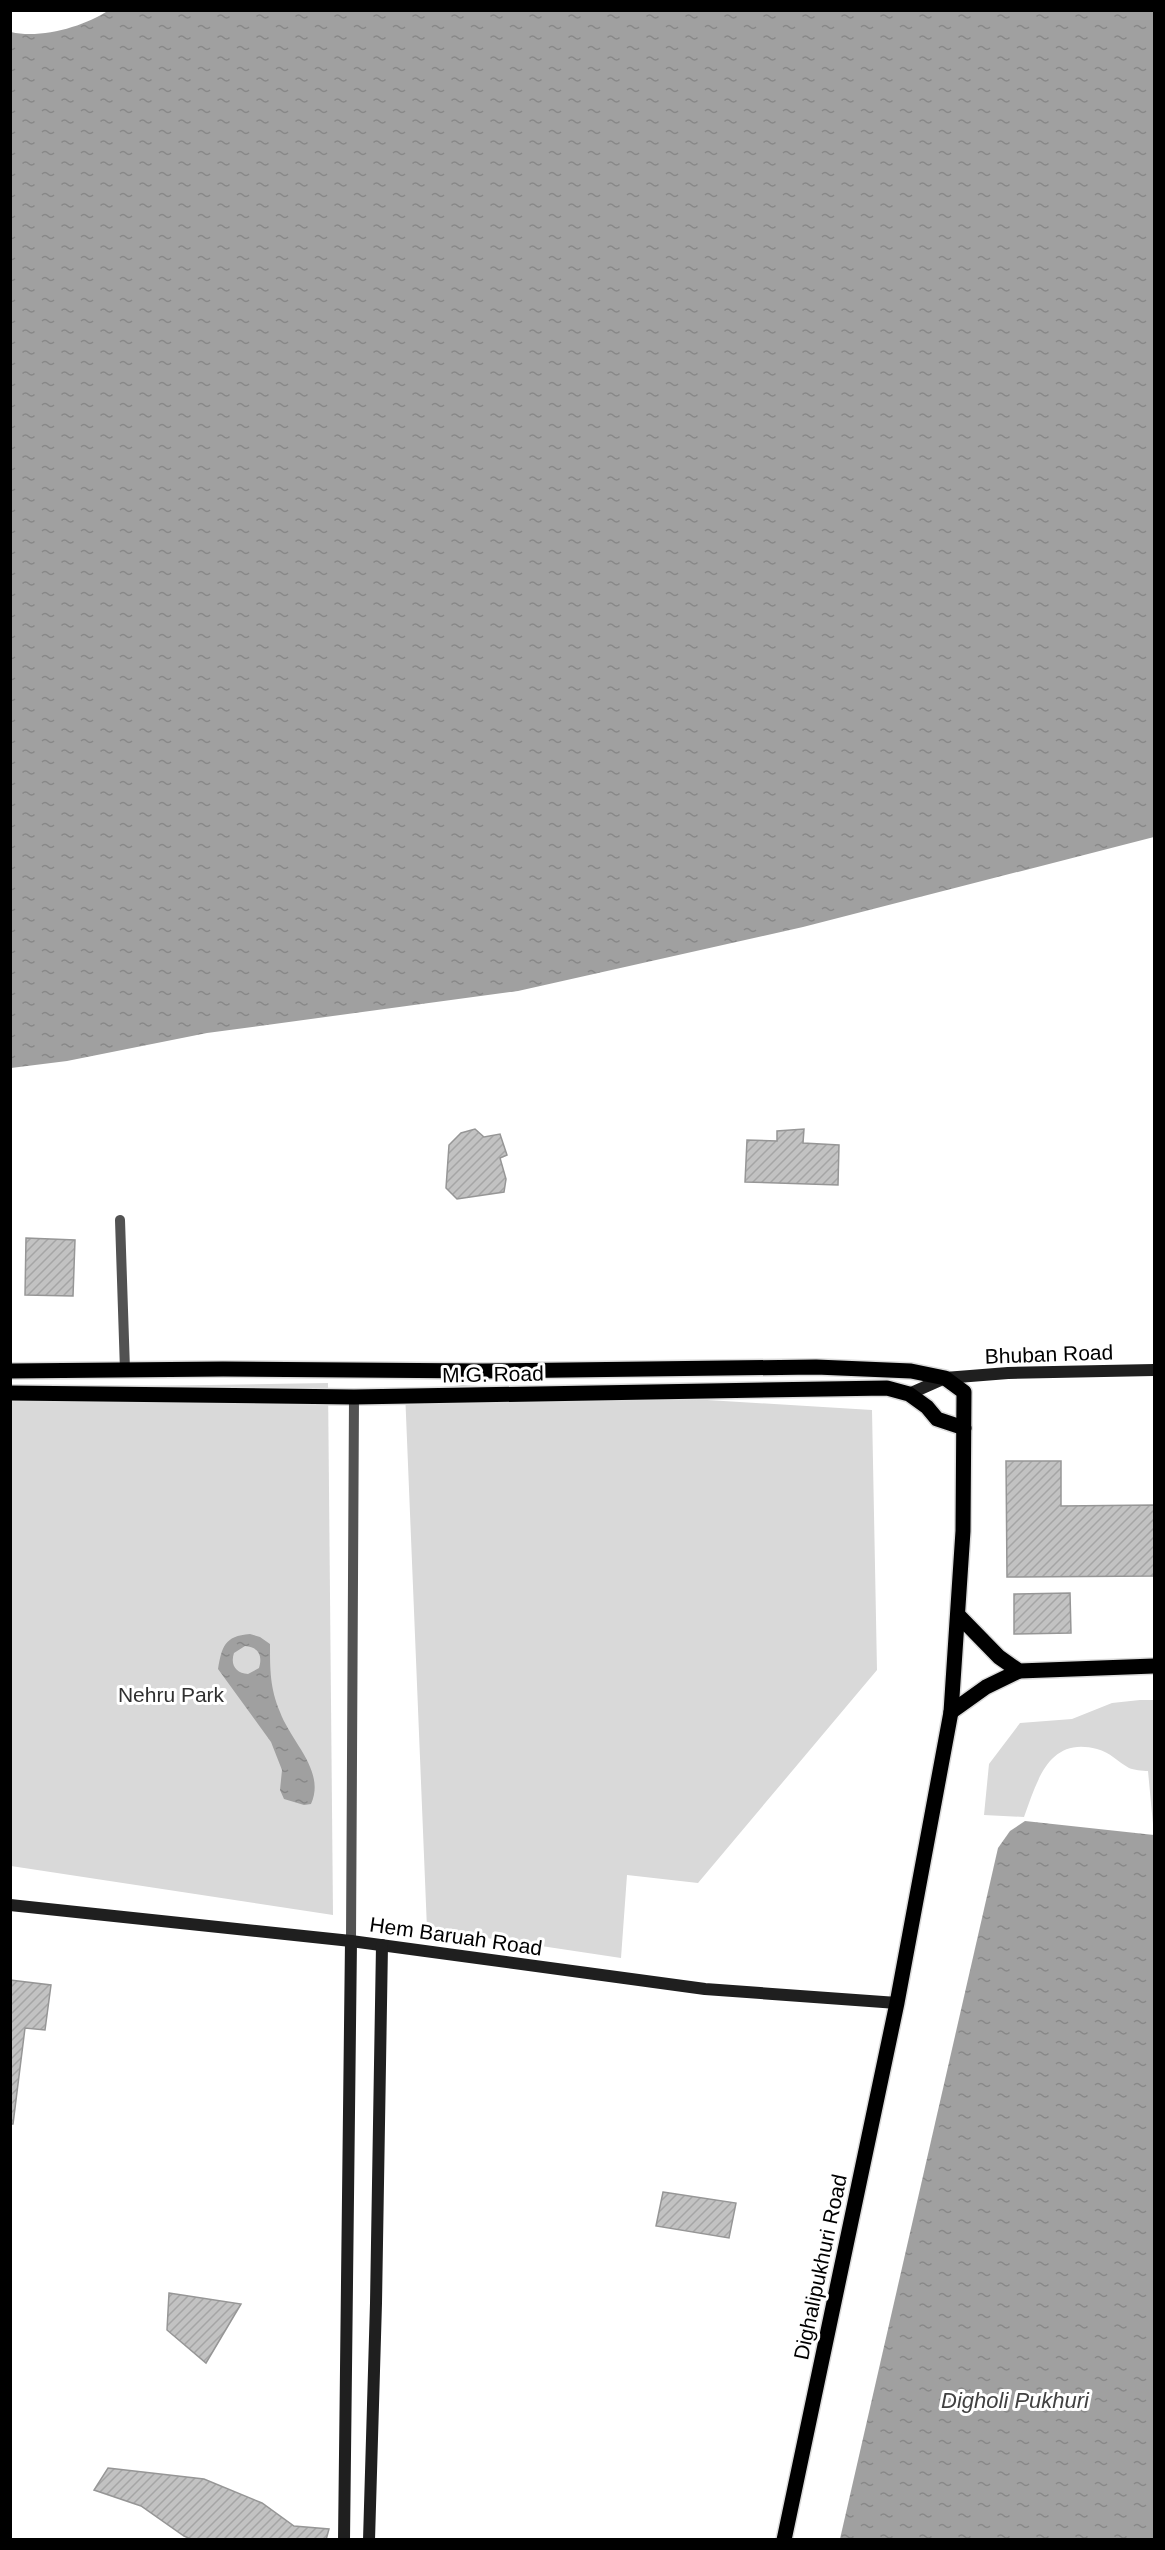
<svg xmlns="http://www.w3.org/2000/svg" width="1165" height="2550" font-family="Arial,sans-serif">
<defs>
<pattern id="water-ripples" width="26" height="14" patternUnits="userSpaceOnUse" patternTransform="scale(1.5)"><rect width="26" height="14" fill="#a0a0a0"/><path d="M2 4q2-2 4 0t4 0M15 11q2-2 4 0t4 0" fill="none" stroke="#888"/></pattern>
<pattern id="building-hatch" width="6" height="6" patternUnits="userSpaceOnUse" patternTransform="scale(1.5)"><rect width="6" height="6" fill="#c2c2c2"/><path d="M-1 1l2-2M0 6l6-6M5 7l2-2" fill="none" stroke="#a5a5a5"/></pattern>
</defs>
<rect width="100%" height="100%" fill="#fff"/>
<!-- green -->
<g fill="#d9d9d9">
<polygon points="328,1383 333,1915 11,1866 10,1388"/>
<polygon points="463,1385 872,1410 877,1670 698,1883 627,1875 621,1958 427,1929 405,1391"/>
<path d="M1140,1700H1154V1835L1148,1771C1142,1771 1134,1770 1129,1768C1118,1762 1110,1752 1097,1749C1048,1736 1037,1782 1024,1817L984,1815L989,1764L1020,1723L1072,1719L1112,1703Z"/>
</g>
<!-- water -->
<g fill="url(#water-ripples)" fill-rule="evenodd">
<path d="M109,10L1154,11V837L803,927L518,991L207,1033L67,1061L11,1068V32C40,39 84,27 109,10Z"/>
<path d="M250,1634L260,1637L270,1644C270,1670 270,1688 280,1712C291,1742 326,1771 311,1804L304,1805L284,1799L280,1790L282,1770L271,1742L218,1669C222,1647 224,1636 250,1634ZM245,1646C258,1647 263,1655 259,1668L248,1674C236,1673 230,1665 234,1653Z"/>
<polygon points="1025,1821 1154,1835 1154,2539 840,2539 998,1848 1010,1831"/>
</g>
<!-- building -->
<g fill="url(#building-hatch)" stroke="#969696" stroke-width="1.5">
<polygon points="475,1129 484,1137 500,1134 507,1155 500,1158 506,1179 504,1192 457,1199 446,1188 449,1145 461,1133"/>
<polygon points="804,1129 803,1143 839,1145 838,1185 745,1182 747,1140 777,1141 777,1131"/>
<polygon points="26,1238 75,1240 73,1296 25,1295"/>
<polygon points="1006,1461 1061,1461 1061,1506 1154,1505 1154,1576 1007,1577"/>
<polygon points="1070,1593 1071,1633 1014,1634 1014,1594"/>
<polygon points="10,1980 51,1985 45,2030 25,2028 13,2124 10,2124"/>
<polygon points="663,2192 736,2203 729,2238 656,2226"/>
<polygon points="169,2293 241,2304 206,2363 167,2330"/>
<polygon points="108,2468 204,2479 262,2503 294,2526 329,2529 326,2540 193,2540 184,2536 141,2506 94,2490"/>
</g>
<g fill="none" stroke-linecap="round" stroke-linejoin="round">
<!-- primary casing -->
<g stroke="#dbdbdb" stroke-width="18">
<g id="primary">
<polyline points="10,1371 223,1369 482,1371 816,1367 911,1371 945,1378 964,1392 963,1531 951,1712 897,2003 784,2540"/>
<polyline points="10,1393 354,1397 887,1388 909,1394 927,1407 937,1419 964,1428"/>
<polyline points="958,1615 999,1657 1019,1671 1154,1666"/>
<polyline points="951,1712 986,1687 1019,1671"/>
</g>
</g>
<!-- lane -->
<g stroke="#525252" stroke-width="10">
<polyline points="120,1220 125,1370"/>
<polyline points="351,1941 354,1397"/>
</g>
<!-- secondary -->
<g stroke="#1f1f1f" stroke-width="12">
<polyline points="909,1394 945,1378 1008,1373 1154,1370"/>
<polyline points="10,1905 351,1941 705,1989 897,2003"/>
<polyline points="344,2540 351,1941"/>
<polyline points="369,2540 376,2303 382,1945"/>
</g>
<!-- primary -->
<use href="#primary" stroke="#000" stroke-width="15"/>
</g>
<g text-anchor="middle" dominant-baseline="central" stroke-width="6" stroke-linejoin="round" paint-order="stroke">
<!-- street labels -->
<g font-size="21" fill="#000" stroke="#fff">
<text transform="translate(1049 1354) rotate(-2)">Bhuban Road</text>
<text transform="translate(493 1374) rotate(-1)">M.G. Road</text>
<text transform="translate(456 1936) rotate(8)">Hem Baruah Road</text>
<text transform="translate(820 2267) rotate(-78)">Dighalipukhuri Road</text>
</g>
<!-- park labels -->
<g font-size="21" fill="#303030" stroke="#fff">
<text x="171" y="1694">Nehru Park</text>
</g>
<!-- water labels -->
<g font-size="22" font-style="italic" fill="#414141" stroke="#fff">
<text x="1015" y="2400">Digholi Pukhuri</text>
</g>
</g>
<!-- border -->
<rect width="1165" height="2550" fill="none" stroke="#000000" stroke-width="24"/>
</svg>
